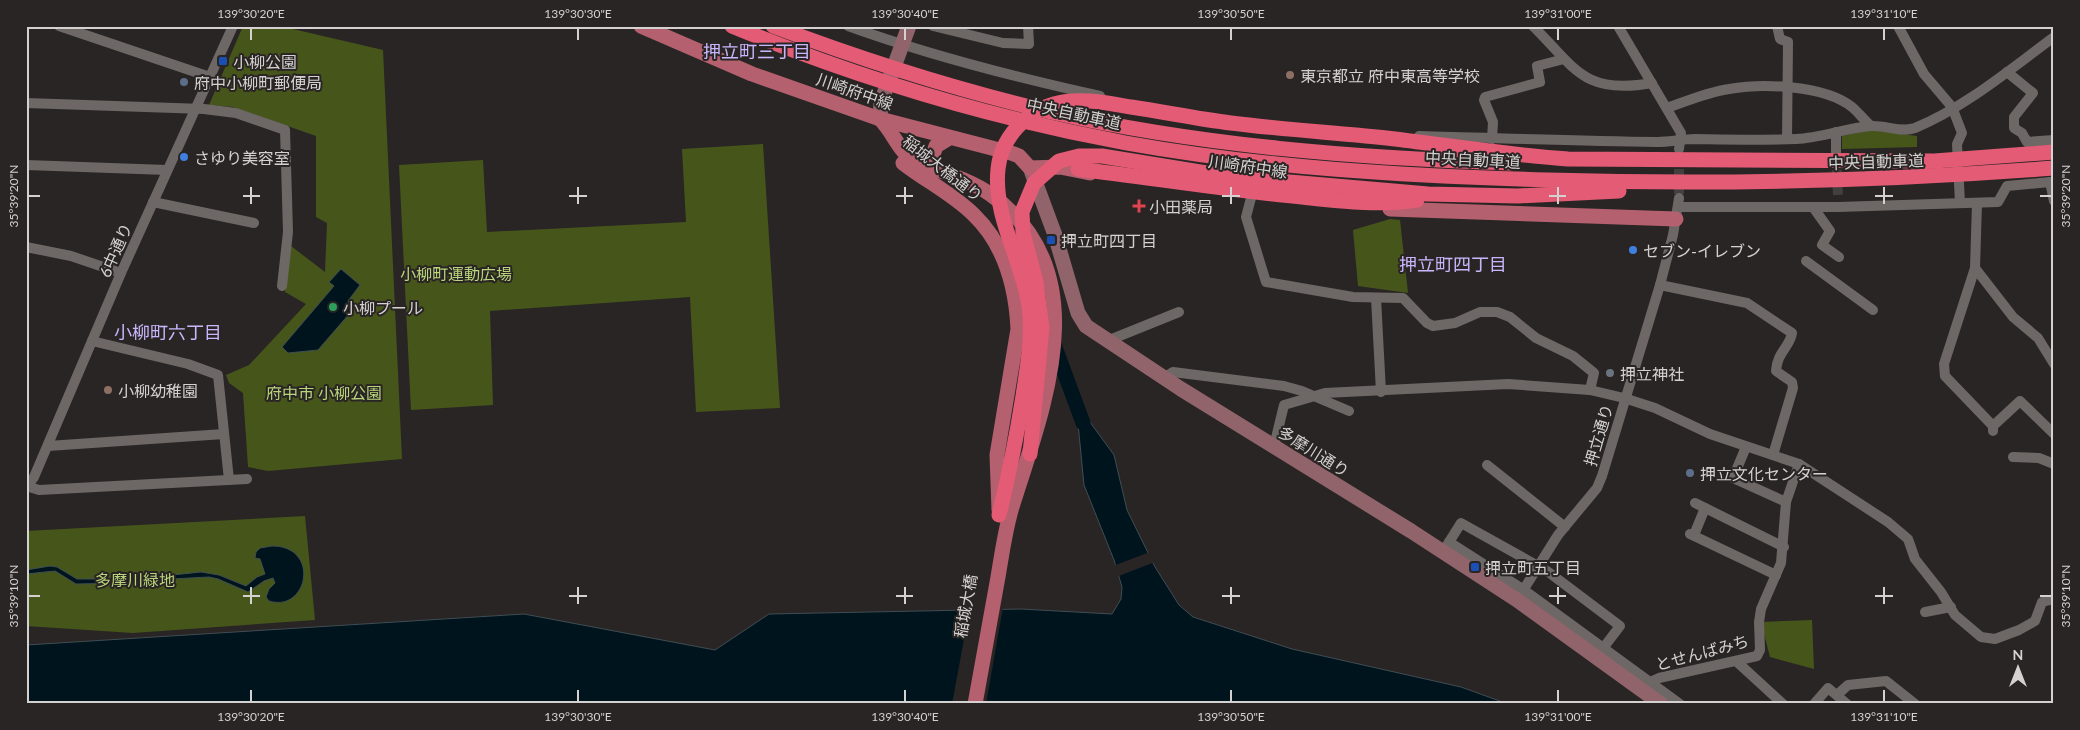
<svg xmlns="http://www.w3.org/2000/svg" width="2080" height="730" font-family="Lato,'Noto Sans JP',sans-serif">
<rect width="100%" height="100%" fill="#292524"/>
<!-- green -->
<g fill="#46561b">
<polygon points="243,26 280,26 383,50 402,459 268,471 248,467 243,393 229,383 226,375 249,365 306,304 285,292 291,246 325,272 327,223 316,217 316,136 233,107 209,105"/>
<polygon points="1870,130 1917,136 1917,147 1842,149 1842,136"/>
<polygon points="763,144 780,408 696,412 690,297 490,311 493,405 411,410 399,165 483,160 487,232 686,222 682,149"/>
<polygon points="1390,219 1400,220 1408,293 1358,286 1353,230"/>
<polygon points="305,516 315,620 133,633 26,626 26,531"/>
<polygon points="1812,620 1814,669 1770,657 1761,622"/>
</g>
<!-- water -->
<g fill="#00141e" stroke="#404d53">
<polygon points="341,269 360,285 348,301 350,313 318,350 288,353 282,347 334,286 329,282"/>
<polygon points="1076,403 1114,455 1127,510 1155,567 1179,605 1193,617 1292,649 1461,687 1508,704 26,704 26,645 524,614 715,650 769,614 1021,609 1112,614 1121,599 1122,587 1114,560 1084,485"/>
<path d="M272,546C321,546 308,613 269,601L266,597L269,589L275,583L273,578L264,581L248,592L218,579L209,577L171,579L149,577L126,583L76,584L55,571L26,574V570L50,566L57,567L77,579H93L126,578L152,573L172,575L201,572L219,575L246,586L257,577L265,574L260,559L255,558L256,552L260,548Z"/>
</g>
<!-- pier -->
<g fill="#292524">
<polygon points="1150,552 1155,562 1116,577 1113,566"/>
<polygon points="970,607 1003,607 986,704 952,704"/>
</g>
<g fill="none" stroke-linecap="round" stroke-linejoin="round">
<!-- river -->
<polyline stroke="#00141e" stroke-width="15" points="1052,339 1083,423"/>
<!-- street-tunnel -->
<g stroke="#433f3e" stroke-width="10" stroke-dasharray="10 5" stroke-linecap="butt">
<polyline points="1679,154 1679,198"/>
<polyline points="1836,155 1838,195"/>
</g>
<!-- street -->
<g stroke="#6d6866" stroke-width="10">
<polyline points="59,26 210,77"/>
<path d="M848,26C931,56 1014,77 1100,96"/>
<polyline points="933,26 1003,43 1029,44 1028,26"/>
<path d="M1533,26C1576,69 1584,95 1652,83"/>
<polyline points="1618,26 1681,133 1679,149"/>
<polyline points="1777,26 1780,39 1788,42 1787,139"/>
<polyline points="1898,26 1924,74 1952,107 1962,133 1957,144 1960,203"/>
<polyline points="2007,72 2033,93 2014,117 2014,128 2022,133 2027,142 2054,140"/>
<polyline points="26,103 204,109 236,113 285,130 288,232 282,286"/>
<path d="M1667,108C1687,101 1708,92 1729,89C1763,83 1824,85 1852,107C1858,112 1864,120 1871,126"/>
<polyline points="1836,132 1836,152"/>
<path d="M1419,136C1498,138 1578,141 1657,142C1670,142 1682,139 1695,139C1729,140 1762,140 1796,139C1821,138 1846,128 1871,126C1886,125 1901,133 1915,128C1964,108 2012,68 2054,37"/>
<polyline points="1492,139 1493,122 1484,100 1485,97 1540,82 1537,66 1564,59"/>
<polyline points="26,165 167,170"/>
<polyline points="2054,182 2050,182 2054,201"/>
<polyline points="1251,198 1246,217 1266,282 1353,297 1403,298 1427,323 1433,326 1455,323 1480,312 1497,312 1510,317 1536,338 1573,356 1594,373 1590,390"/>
<polyline points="153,202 254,223"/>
<polyline points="1977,203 1975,268 1944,364 1945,376 1993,426 1993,431"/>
<polyline points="1678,207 1838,207 1998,202 2007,186 2050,182"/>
<polyline points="1813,207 1830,231 1822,245 1839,257"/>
<polyline points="26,247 71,256 121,273"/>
<polyline points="1806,261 1873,310"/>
<polyline points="1975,268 2013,317 2038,338 2054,364"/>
<path d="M1660,285L1747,303L1792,333C1790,347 1777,352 1776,371L1792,382L1793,388L1773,455"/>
<polyline points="1376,298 1381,392"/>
<polyline points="92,341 188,364 218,375 229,480"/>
<polyline points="1107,341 1179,312"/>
<polyline points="1164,378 1173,372 1284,386 1302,391 1349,411"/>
<polyline points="1993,426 2020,401 2054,434"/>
<polyline points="48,446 224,434"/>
<polyline points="1274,446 1284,405 1325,393 1508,384 1590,390 1624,398 1655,408 1710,434 1799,464 1888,522 1908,539 1915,559 1941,592 1955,615 1981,637 1995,639 2019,630 2035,621 2042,602 2054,599"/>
<polyline points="1746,447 1733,478 1786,502"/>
<polyline points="2013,457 2039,458 2054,464"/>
<polyline points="1487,465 1565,527"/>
<polyline points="26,486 39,490 247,479"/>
<polyline points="26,488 34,477 121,273 233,26"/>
<polyline points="1695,503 1784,547"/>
<polyline points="1690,534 1776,575"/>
<polyline points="1694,535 1705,508"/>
<polyline points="1449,542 1524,590 1680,704"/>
<polyline points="1446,547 1461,523 1547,571 1620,626 1604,647"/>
<polyline points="1517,600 1558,535 1597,488 1602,476 1660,285 1673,235 1679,198"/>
<polyline points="1925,612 1951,607"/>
<polyline points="1736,661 1783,704"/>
<polyline points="1643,691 1650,682 1659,678 1757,656 1760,650 1759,622 1761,609 1781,563 1786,502 1799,464"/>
<polyline points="1837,695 1848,685 1886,681 1915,704"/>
<polyline points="1814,704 1828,688 1847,704"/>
</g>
<!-- secondary -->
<g stroke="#90646a" stroke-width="15">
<polyline points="880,119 881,102 909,26"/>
<polyline points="1032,173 1055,235 1078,313 1086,326 1181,389 1411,531 1517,600 1661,704"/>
</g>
<!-- primary -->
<g stroke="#b4606f" stroke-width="15">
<polyline points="641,26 752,74 880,119 1011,153 1019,156 1030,168"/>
<path d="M880,119C893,132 898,150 914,161C940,172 967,178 990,194C1099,271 1044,405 1012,507C1005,530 1002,554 998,577C990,619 983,662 975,704"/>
<path d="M903,163C926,181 953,194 974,215C1005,245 1016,287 1018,329L997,455L999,510"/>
<polyline points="1030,168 1060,167 1090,173"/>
<polyline points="934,169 932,158 936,146 949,138"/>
<polyline points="1390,209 1676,219"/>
</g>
<!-- highway -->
<g stroke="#e35b75" stroke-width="15">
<path d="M732,26C858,78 991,118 1126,143C1265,168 1407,176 1548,180C1717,185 1886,181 2054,168"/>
<path d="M773,26C863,60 957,90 1051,112C1201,146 1357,158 1510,163"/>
<polyline points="1921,162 2054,152"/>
<path d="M1078,169C1153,178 1227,190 1302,197C1340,201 1379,206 1417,200"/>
<polyline points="1030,454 1042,328 1036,282 1023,233 1022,212 1034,183 1059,161 1079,156 1102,156 1231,177 1428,194 1518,196 1619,191"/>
<path d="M999,515C1008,478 1016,440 1022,402C1027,370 1033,337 1029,306C1022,260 993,216 998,169C1001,139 1025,112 1054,104C1079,97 1107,103 1131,107C1165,112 1198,119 1231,123C1286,130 1341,133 1395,139C1453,146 1510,155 1568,159L1930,161"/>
</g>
</g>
<!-- ticks -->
<path fill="none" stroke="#d4d1d0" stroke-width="2" d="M251,28V40M578,28V40M905,28V40M1231,28V40M1558,28V40M1884,28V40M251,187V204M578,187V204M905,187V204M1231,187V204M1558,187V204M1884,187V204M28,196H40M243,196H260M569,196H587M896,196H913M1222,196H1240M1549,196H1566M1875,196H1893M2040,196H2052M251,587V604M578,587V604M905,587V604M1231,587V604M1558,587V604M1884,587V604M28,596H40M243,596H260M569,596H587M896,596H913M1222,596H1240M1549,596H1566M1875,596H1893M2040,596H2052M251,690V702M578,690V702M905,690V702M1231,690V702M1558,690V702M1884,690V702"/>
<!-- markers -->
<g fill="#1a4fb4" stroke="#292524" stroke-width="2">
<rect x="218" y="56" width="10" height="10" rx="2.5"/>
<rect x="1046" y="235" width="10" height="10" rx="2.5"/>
<rect x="1470" y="562" width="10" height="10" rx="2.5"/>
</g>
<g fill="#8d6e63" stroke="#292524" stroke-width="2">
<circle cx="1290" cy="75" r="5"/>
<circle cx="108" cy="390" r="5"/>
</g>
<g fill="#5c6f8a" stroke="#292524" stroke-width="2">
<circle cx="184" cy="82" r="5"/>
<circle cx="1690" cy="473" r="5"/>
</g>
<g fill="#3f7fe0" stroke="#292524" stroke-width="2">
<circle cx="184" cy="157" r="5"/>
<circle cx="1633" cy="250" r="5"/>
</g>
<path fill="#e0444e" stroke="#292524" stroke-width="2" d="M1136.5 198.5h5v5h5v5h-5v5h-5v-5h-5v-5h5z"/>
<circle fill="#2e9e5b" stroke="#292524" stroke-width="2" cx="333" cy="307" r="5"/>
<circle fill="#6b7280" stroke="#292524" stroke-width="2" cx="1610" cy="373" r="5"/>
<g text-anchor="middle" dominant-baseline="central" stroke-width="4" stroke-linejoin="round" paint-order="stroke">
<!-- poi labels -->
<g font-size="16" fill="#d4d1d0" stroke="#292524" text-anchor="start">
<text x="233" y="61">小柳公園</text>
<text x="1300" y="75">東京都立 府中東高等学校</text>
<text x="194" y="82">府中小柳町郵便局</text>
<text x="194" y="157">さゆり美容室</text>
<text x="1149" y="206">小田薬局</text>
<text x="1061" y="240">押立町四丁目</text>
<text x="1643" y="250">セブン-イレブン</text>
<text x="343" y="307">小柳プール</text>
<text x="1620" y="373">押立神社</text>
<text x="118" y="390">小柳幼稚園</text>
<text x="1700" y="473">押立文化センター</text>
<text x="1485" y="567">押立町五丁目</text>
</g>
<!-- street labels -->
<g font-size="16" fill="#d4d1d0" stroke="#292524">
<text transform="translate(855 91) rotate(19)">川崎府中線</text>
<text transform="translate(1074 113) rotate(12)">中央自動車道</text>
<text transform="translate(1473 159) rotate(3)">中央自動車道</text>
<text transform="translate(1876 161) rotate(-2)">中央自動車道</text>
<text transform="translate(1248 166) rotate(8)">川崎府中線</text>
<text transform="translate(943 168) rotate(38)">稲城大橋通り</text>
<text transform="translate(115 250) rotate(-66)">6中通り</text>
<text transform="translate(1598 435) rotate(-74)">押立通り</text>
<text transform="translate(1314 451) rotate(32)">多摩川通り</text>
<text transform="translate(965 606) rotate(-80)">稲城大橋</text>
<text transform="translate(1702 652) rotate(-15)">とせんばみち</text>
</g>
<!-- park labels -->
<g font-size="16" fill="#b9d47a" stroke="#292524">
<text x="456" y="273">小柳町運動広場</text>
<text x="324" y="392">府中市 小柳公園</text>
<text x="135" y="579">多摩川緑地</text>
</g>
<!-- neighbourhood labels -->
<g font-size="18" fill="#c9b5fc" stroke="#292524">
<text x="757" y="51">押立町三丁目</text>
<text x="1453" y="264">押立町四丁目</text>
<text x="168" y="332">小柳町六丁目</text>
</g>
</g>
<!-- border -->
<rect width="2080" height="730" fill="none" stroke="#292524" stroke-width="55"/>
<!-- north arrow -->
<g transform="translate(2018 668)" stroke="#292524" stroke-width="4" paint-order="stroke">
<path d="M0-4L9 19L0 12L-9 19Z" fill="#d4d1d0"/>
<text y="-8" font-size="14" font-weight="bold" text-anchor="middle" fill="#d4d1d0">N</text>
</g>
<rect x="28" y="28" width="2024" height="674" fill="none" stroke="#d4d1d0" stroke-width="2"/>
<g font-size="12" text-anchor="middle" fill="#d4d1d0">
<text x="251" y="18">139°30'20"E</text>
<text x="578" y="18">139°30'30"E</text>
<text x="905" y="18">139°30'40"E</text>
<text x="1231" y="18">139°30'50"E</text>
<text x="1558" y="18">139°31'00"E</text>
<text x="1884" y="18">139°31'10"E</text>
<text transform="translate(14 196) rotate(-90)" y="4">35°39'20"N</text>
<text transform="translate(2066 196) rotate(-90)" y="4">35°39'20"N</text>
<text transform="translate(14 596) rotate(-90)" y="4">35°39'10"N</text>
<text transform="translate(2066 596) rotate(-90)" y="4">35°39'10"N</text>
<text x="251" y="721">139°30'20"E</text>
<text x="578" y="721">139°30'30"E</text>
<text x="905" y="721">139°30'40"E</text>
<text x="1231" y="721">139°30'50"E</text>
<text x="1558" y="721">139°31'00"E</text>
<text x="1884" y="721">139°31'10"E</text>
</g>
</svg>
